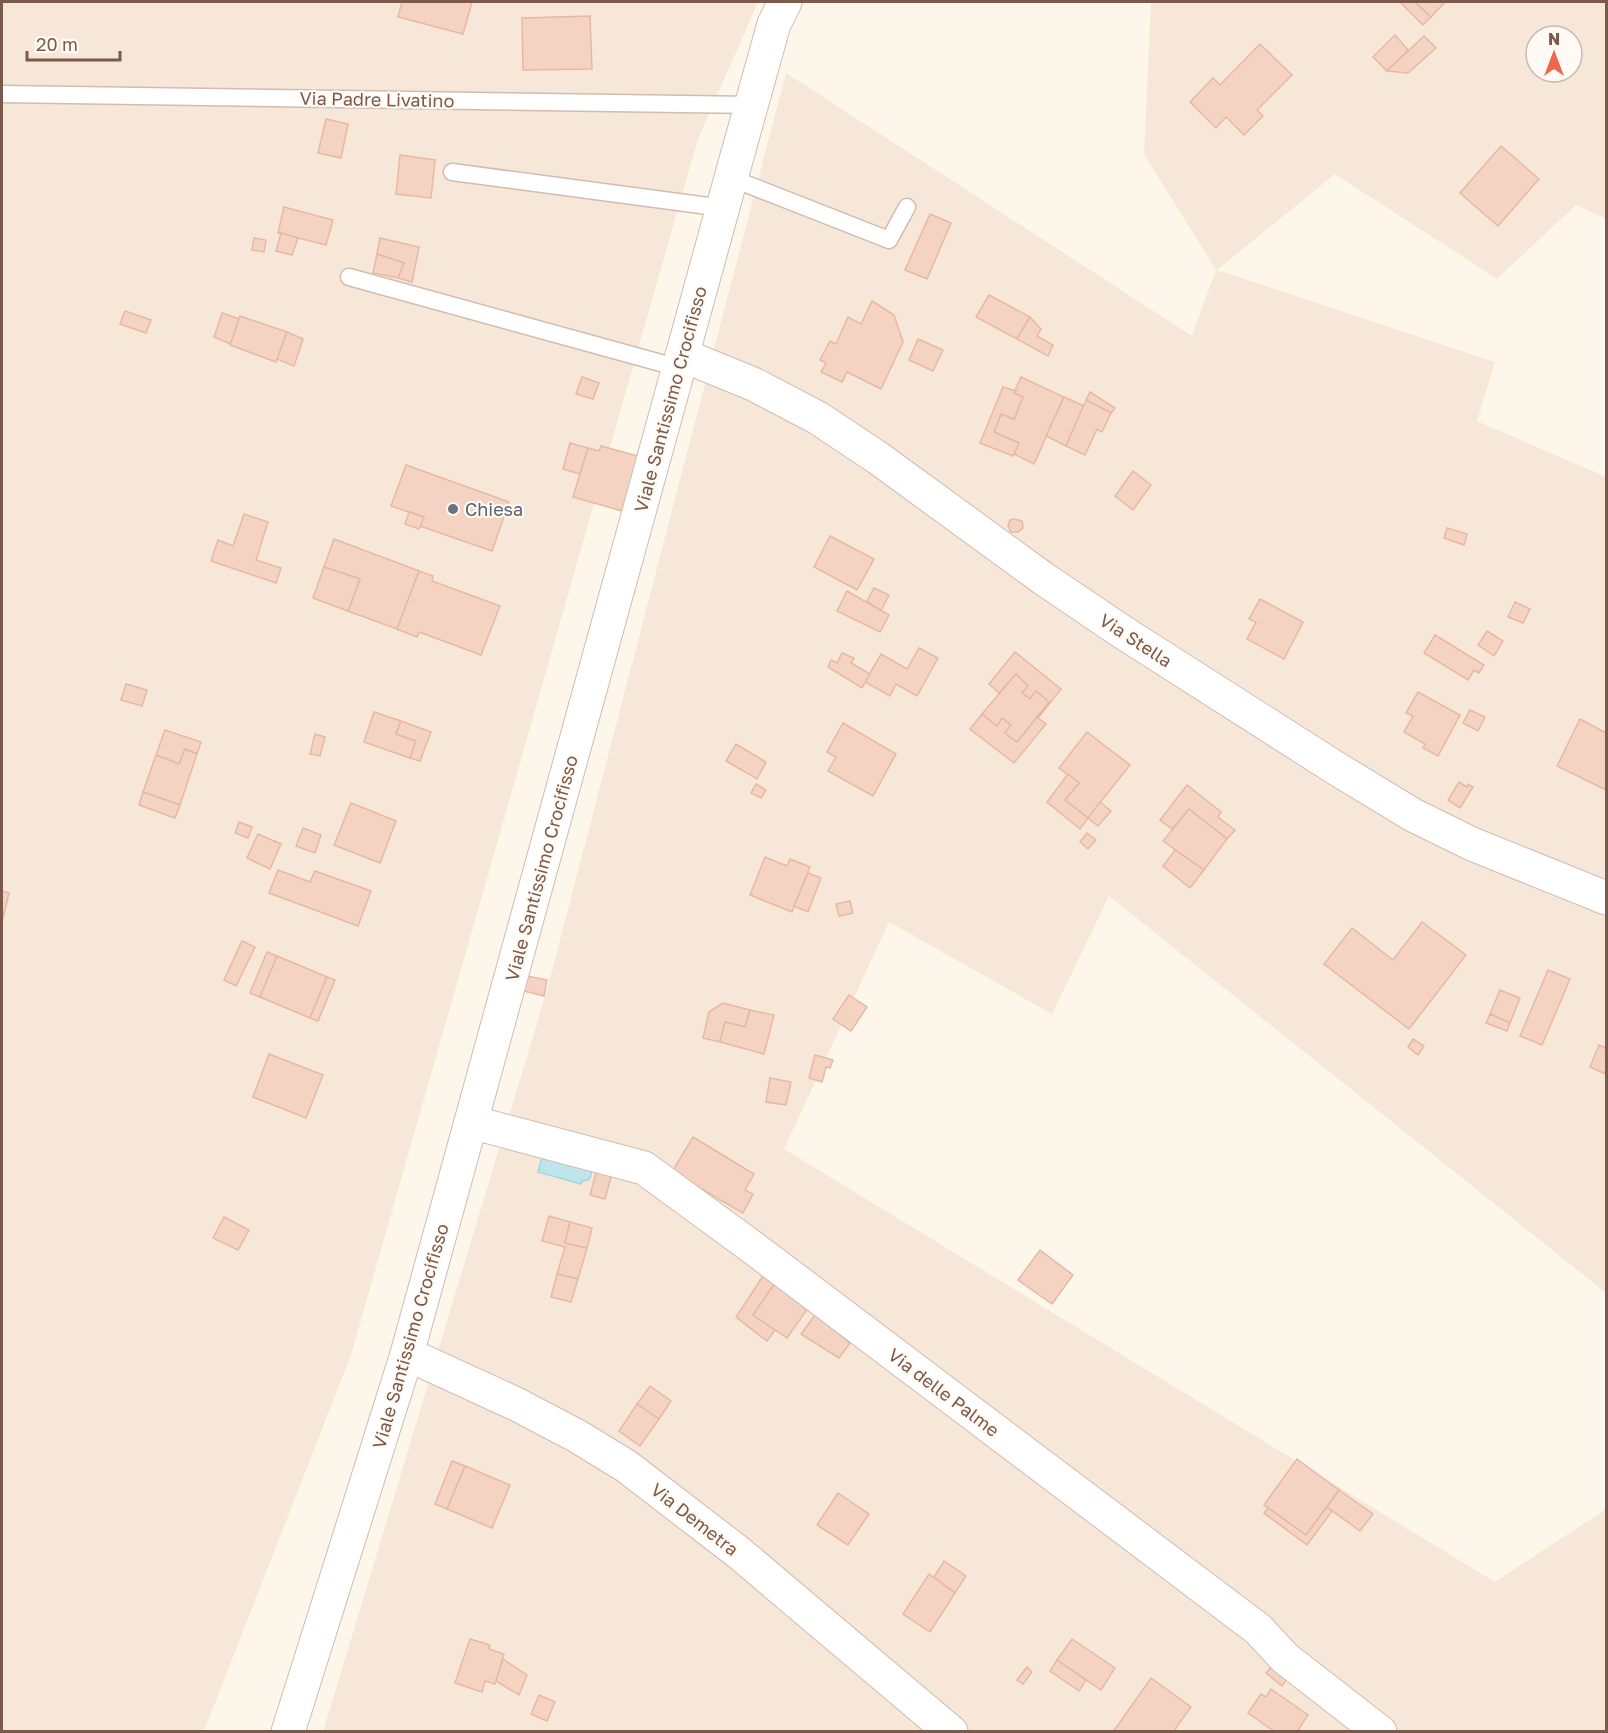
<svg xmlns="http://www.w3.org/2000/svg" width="1608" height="1733" font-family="'Golos Text',sans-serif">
<rect width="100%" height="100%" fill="#fdf6eb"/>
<!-- residential -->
<g fill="#f6e7d9" fill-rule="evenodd">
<polygon points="2,2 758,2 698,139 351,1355 204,1731 2,1732"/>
<path d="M1151,2H1606V219L1576,205L1497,279L1335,174L1217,270L1495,362L1477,421L1606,477V1293L1109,896L1052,1014L889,922L784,1149L1495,1582L1606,1509V1731L323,1732L547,990L786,73L1192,336L1216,270L1144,154ZM1536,36H1572V72H1536Z"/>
</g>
<!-- water -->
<polygon fill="#bee5e9" stroke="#a4d5db" stroke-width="1.5" points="544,1150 591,1169 591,1176 588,1180 582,1181 581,1184 538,1172"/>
<!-- building -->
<g fill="#f4d3c2" stroke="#e8b9a1" stroke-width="1.5">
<polygon points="402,2 472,2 463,34 398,17"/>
<polygon points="1400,2 1415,2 1431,17 1423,25"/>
<polygon points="1415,2 1445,2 1431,17"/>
<polygon points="590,16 592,69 523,70 522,18"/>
<polygon points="1395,35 1408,50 1387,71 1373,57"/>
<polygon points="1424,36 1436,48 1408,73 1387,71"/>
<polygon points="1260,44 1292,75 1257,110 1263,116 1244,135 1226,117 1216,128 1190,102 1213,78 1220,85"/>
<polygon points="326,119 348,124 341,158 318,153"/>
<polygon points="1501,146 1539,179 1498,226 1460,193"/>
<polygon points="400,155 435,160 431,198 396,194"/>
<polygon points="284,207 333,220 326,245 278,233"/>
<polygon points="930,214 951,223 927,279 905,270"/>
<polygon points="281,233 298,238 292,255 276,251"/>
<polygon points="254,238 266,240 264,252 252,250"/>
<polygon points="380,238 419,247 412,282 398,278 404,263 377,254"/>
<polygon points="377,254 404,263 398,278 373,273"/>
<polygon points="989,295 1030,317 1017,339 976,317"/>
<polygon points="872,301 894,315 903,342 881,389 847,372 842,382 821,372 826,363 820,360 830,341 836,344 848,317 861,324"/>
<polygon points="125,311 151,320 146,333 120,324"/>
<polygon points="222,313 239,319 231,344 214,337"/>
<polygon points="240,316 287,332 276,362 230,345"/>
<polygon points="1030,317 1041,329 1037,336 1053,345 1048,356 1017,339"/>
<polygon points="287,332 303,339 294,366 277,359"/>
<polygon points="918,339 943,350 933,371 909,360"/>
<polygon points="582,377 599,383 593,399 576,394"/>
<polygon points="1021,377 1064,397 1034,464 1014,454 1019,443 994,432 1001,414 1014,419 1023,397 1014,393"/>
<polygon points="1003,387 1016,391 1014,393 1023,397 1014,419 1001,414 994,432 1019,443 1013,456 980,443"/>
<polygon points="1090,392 1115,408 1111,413 1086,400"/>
<polygon points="1064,397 1084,406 1066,446 1046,436"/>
<polygon points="1086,400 1111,413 1102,432 1097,429 1085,455 1066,446"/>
<polygon points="570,443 588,448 580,474 563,469"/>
<polygon points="601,446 638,456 622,511 573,497 588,448 599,451"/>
<polygon points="406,465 509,502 492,551 420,526 424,517 391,506"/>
<polygon points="1133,471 1151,485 1133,510 1115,496"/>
<polygon points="409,512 424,517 419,529 405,524"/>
<polygon points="244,514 268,522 256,560 281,568 276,583 211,561 218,540 233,546"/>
<polygon points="1014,519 1022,521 1023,528 1018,532 1011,532 1008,526 1010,520"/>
<polygon points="1447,528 1467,534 1464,545 1444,538"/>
<polygon points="830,536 874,559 857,590 814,567"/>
<polygon points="334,539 419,571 397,629 348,611 360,579 324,567"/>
<polygon points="324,567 360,579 348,611 313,598"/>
<polygon points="419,571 433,576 432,581 500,606 481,655 419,632 417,637 397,629"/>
<polygon points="874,588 889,595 881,611 867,601"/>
<polygon points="847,591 889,615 880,632 837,611"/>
<polygon points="1260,599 1303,622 1284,659 1247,639 1256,622 1249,619"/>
<polygon points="1515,602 1530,609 1523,623 1508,617"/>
<polygon points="1487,631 1503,641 1494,656 1478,645"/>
<polygon points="1435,635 1484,665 1479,673 1474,670 1468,680 1424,653"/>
<polygon points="919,648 938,658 917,696 896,684 890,696 865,682 881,654 907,669"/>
<polygon points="1015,652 1061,689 1038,718 1046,724 1014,763 970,729 982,714 997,726 1002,718 1011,725 1005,733 1017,742 1049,702 1036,691 1030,699 1022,693 1028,686 1016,674 999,693 989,684"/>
<polygon points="842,653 854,658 851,663 870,674 862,688 828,667 831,660 837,663"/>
<polygon points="1016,674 1028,686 1022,693 1030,699 1036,691 1049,702 1017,742 1005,733 1011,725 1002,718 997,726 982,714"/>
<polygon points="126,684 147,690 142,706 121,700"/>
<polygon points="1418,692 1460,715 1438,756 1423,748 1425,744 1404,732 1413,716 1406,713"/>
<polygon points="1470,710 1485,717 1478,731 1463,723"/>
<polygon points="374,712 401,721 396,734 416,741 410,758 364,742"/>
<polygon points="1580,719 1606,733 1606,790 1557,766"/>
<polygon points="401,721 431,732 420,761 410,758 416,741 396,734"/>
<polygon points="843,723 896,754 873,796 828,771 836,757 827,752"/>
<polygon points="165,730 201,742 197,754 185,749 179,764 156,755"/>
<polygon points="1087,732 1130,765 1088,818 1065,800 1079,783 1059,768"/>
<polygon points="315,734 325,737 320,756 310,754"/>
<polygon points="736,744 766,762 757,779 726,761"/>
<polygon points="185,749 197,754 180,805 143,792 156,755 179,764"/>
<polygon points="1068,774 1079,783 1065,800 1088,818 1080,829 1047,802"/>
<polygon points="1459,782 1467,787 1468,784 1473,787 1460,808 1448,800"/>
<polygon points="756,784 766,790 761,798 751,793"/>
<polygon points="1187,785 1221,812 1218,817 1235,830 1227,839 1189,809 1172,829 1160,820"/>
<polygon points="143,792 180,805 175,818 139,805"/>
<polygon points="1100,802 1111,811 1098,826 1088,818"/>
<polygon points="351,803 396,821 380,863 334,845"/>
<polygon points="1189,809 1227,839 1204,870 1163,841"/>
<polygon points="239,822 252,827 248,838 235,833"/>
<polygon points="303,828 321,835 315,853 296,846"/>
<polygon points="1087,833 1096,840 1088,849 1080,842"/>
<polygon points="258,834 281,844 270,869 247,858"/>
<polygon points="1175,850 1204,870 1190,888 1163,866"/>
<polygon points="765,857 787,866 790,859 810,867 792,912 750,895"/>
<polygon points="278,870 310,882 315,871 371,891 358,926 269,893"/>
<polygon points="808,873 821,878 808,912 794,906"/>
<polygon points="2,891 9,893 2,922"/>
<polygon points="850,901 853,913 839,916 836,904"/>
<polygon points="1422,922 1466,955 1409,1029 1324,964 1352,928 1393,960"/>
<polygon points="242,941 255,947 236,986 224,980"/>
<polygon points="267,952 277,956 260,997 250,993"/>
<polygon points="277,956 327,977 310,1018 260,997"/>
<polygon points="1548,970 1570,979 1542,1045 1520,1036"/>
<polygon points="527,976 547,980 544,996 524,991"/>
<polygon points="327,977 335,980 318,1021 310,1018"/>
<polygon points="1500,990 1520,998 1510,1023 1490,1014"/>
<polygon points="849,995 867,1007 851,1031 833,1019"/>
<polygon points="723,1003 750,1010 745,1027 725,1022 720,1042 703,1038 709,1012"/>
<polygon points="750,1010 774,1015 764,1054 720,1042 725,1022 745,1027"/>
<polygon points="1490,1014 1510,1023 1507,1031 1486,1023"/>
<polygon points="1413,1039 1424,1046 1418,1055 1408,1047"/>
<polygon points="1599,1045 1606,1048 1606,1074 1590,1067"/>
<polygon points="269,1054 323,1075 306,1118 253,1097"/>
<polygon points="815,1055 833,1060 830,1068 826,1067 822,1082 809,1078"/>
<polygon points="770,1078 791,1082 786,1105 766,1102"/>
<polygon points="693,1137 754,1174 745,1190 753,1194 743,1213 672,1172"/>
<polygon points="599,1162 614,1166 605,1199 590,1195"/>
<polygon points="549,1216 570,1222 565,1243 587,1248 578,1279 557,1274 565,1247 542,1241"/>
<polygon points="224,1217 249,1230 238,1250 213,1238"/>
<polygon points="570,1222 592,1228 587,1248 565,1243"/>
<polygon points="1040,1250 1073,1275 1052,1304 1018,1280"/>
<polygon points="557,1274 578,1279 571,1302 551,1297"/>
<polygon points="763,1276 775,1283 753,1315 775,1330 767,1341 736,1317"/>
<polygon points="775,1283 808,1308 787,1338 753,1315"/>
<polygon points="815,1315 850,1343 839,1358 801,1334"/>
<polygon points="650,1386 671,1401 659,1419 637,1404"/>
<polygon points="637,1404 659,1419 640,1446 619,1431"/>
<polygon points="1297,1459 1339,1490 1306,1535 1264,1505"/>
<polygon points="452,1461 465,1466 447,1509 435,1504"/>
<polygon points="465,1466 510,1485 492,1528 447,1509"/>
<polygon points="1339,1490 1373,1514 1360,1531 1327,1507"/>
<polygon points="838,1493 869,1514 848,1545 817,1525"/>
<polygon points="1327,1507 1332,1511 1307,1545 1264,1513 1268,1508 1306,1535"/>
<polygon points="944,1561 966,1576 955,1593 934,1577"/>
<polygon points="929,1574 955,1593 930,1632 903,1614"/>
<polygon points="470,1639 490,1645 489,1649 504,1654 495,1684 485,1681 482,1692 455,1683"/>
<polygon points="1072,1639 1115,1668 1101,1690 1057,1660"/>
<polygon points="503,1659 527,1675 519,1695 496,1681"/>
<polygon points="1057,1660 1086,1680 1079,1691 1050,1671"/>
<polygon points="1275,1663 1290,1675 1282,1686 1266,1673"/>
<polygon points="1027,1667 1032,1672 1023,1684 1017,1680"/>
<polygon points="1151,1678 1191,1707 1173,1732 1113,1732"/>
<polygon points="1271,1689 1308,1715 1297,1732 1275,1732 1248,1713 1261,1694 1266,1697"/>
<polygon points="539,1695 555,1702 547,1721 531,1714"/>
</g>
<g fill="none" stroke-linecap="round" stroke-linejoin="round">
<!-- lane casing -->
<g stroke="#d2bcaf" stroke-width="19">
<g id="lane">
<polyline points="2,94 752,105"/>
<polyline points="452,172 723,208"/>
<polyline points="731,178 889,240 907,207"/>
<polyline points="349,277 679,368"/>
</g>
</g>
<!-- street casing -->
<g stroke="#d2bcaf" stroke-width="35">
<g id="street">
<polyline points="682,355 753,384 818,418 878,458 1044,579 1124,633 1334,767 1413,815 1472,844 1606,898"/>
<polyline points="471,1122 644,1168 752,1247 1258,1629 1285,1658 1380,1732"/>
<polyline points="407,1354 516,1404 577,1436 626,1466 738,1552 951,1732"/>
<polyline points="288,1732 407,1354 731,178 774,24 785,2"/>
</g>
</g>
<!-- lane -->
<use href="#lane" stroke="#fff" stroke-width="16"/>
<!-- street -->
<use href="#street" stroke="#fff" stroke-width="33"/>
</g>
<!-- markers -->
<circle fill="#6b7280" stroke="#fffaf3" stroke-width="2" cx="453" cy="509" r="6"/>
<g text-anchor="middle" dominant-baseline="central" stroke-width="4.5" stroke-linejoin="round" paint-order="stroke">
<!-- street labels -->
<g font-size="18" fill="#7b5a4c" stroke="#fffaf3">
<text transform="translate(377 99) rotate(1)">Via Padre Livatino</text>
<text transform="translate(670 399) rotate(-75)">Viale Santissimo Crocifisso</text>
<text transform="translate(1136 640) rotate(33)">Via Stella</text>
<text transform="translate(541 868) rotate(-75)">Viale Santissimo Crocifisso</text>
<text transform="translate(410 1336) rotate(-74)">Viale Santissimo Crocifisso</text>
<text transform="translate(944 1392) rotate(37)">Via delle Palme</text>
<text transform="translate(695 1519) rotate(38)">Via Demetra</text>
</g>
<!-- worship labels -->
<g font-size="18" fill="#5b616d" stroke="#fffaf3" text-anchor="start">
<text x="465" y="509">Chiesa</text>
</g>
</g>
<!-- border -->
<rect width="1608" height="1733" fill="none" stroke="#7b5a4c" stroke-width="6"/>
<!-- north arrow -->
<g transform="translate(1554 54)"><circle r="28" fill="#fffaf3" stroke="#cabab0" stroke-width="1.5"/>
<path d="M0-4.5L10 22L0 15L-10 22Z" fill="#eb694d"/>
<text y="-9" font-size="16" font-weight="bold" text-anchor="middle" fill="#7b5a4c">N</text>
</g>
<!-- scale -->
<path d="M27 51v9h93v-9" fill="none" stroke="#7b5a4c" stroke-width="3"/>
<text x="36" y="51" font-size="18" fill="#7b5a4c" stroke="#fffaf3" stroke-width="4.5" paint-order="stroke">20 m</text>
</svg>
